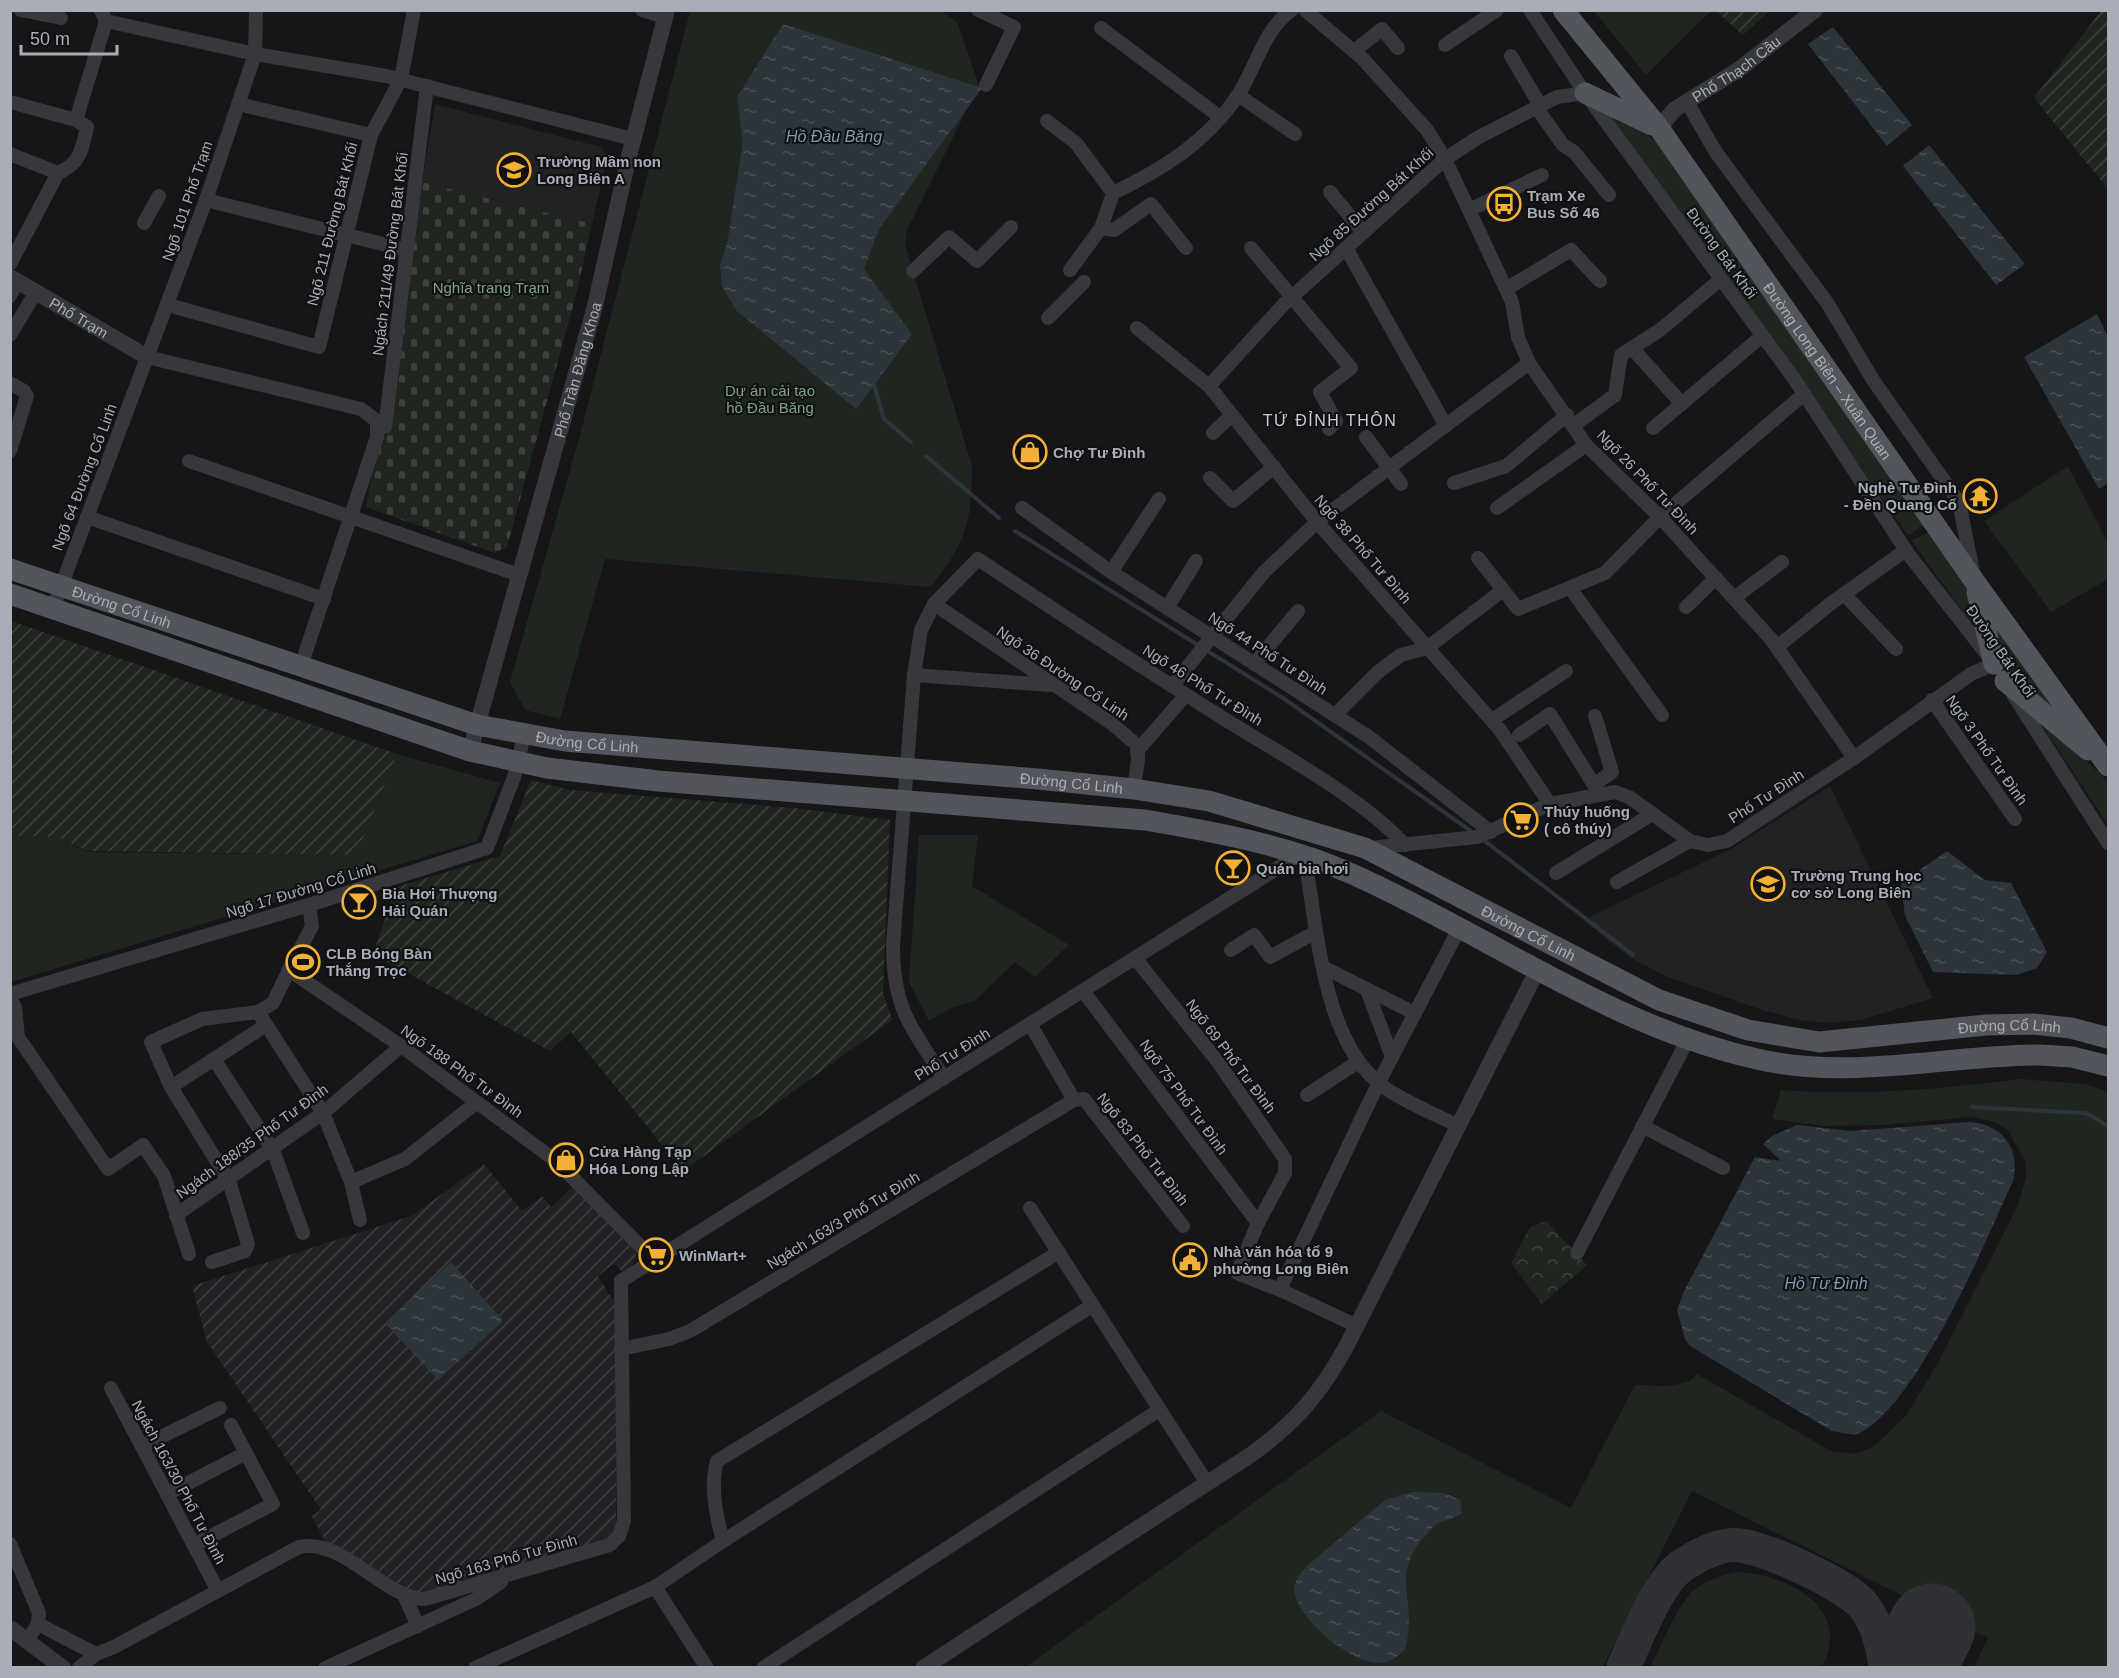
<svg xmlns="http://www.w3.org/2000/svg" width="2119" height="1678" font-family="Arial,sans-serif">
<defs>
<pattern id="industrial-furrows" width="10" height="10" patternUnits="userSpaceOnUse" patternTransform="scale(1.5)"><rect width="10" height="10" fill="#222225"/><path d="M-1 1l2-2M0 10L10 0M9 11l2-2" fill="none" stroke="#3f3f43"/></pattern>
<pattern id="forest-crowns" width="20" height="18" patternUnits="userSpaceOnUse" patternTransform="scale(1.5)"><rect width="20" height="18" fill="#1e261f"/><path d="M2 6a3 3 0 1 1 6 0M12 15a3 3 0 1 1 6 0" fill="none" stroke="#3c433d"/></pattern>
<pattern id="cemetery-stones" width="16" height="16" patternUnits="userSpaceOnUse" patternTransform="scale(1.5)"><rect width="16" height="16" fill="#1e261f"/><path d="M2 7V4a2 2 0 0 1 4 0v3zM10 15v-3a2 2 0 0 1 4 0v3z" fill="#3c433d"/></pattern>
<pattern id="garden-furrows" width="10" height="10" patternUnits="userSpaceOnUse" patternTransform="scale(1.5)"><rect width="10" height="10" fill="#1e261f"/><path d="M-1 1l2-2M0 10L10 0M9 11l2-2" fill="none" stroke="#3c433d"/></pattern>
<pattern id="water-ripples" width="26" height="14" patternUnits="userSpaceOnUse" patternTransform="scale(1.5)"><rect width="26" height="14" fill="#2c353c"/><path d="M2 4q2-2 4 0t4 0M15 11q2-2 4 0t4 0" fill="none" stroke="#485056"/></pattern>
</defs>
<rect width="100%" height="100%" fill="#161618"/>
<!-- built -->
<g fill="#222225">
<polygon points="435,104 601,147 607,158 592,224 422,182"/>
<polygon points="1830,786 1933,998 1861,1020 1831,1023 1804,1021 1765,1011 1665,976 1629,957 1583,920 1731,849"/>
</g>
<!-- industrial -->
<polygon fill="url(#industrial-furrows)" points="484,1164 522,1211 542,1196 551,1207 575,1185 636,1252 635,1261 624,1274 617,1266 612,1265 598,1276 616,1305 617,1316 616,1524 613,1531 602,1542 419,1595 328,1547 312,1516 321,1510 207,1342 192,1286 411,1216"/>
<!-- green -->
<g fill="#1e261f">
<path d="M940,10L957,22L979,85L907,230L905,245L972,466C972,522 966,544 930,587L605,559L560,719L525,710L510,682L580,435L690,11Z"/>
<polygon points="1594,11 1711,11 1646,75"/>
<polygon points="1597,105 1638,128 1655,141 1739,253 1720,268"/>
<polygon points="1742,257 1925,524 1908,536 1722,271"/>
<polygon points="2068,466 2108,543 2108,579 2051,612 1984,521"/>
<polygon points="1931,532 1965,581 1977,631 1911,540"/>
<polygon points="1983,603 2084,743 2002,664"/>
<polygon points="2037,718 2048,723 2108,782 2108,825"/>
<polygon points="397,754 500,783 477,841 11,982 11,836 57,837 87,852 356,855"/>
<polygon points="919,835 978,835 972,886 1069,945 1035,977 1015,962 975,1001 951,1008 929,1021 909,982"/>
<path d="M2020,1079L2086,1084L2108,1092V1667H1974L1988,1638L1692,1491L1603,1667L1024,1668L1381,1411L1571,1508L1635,1385C1653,1385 1685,1390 1697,1374L1831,1451L1855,1454L1873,1447L1906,1416L1939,1361L2018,1205L2026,1177L2025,1161L2008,1130L1995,1122L1971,1117L1884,1125L1824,1126L1772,1119L1781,1090C1861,1096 1940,1089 2020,1079Z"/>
<path d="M1737,1572C1788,1574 1853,1608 1822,1667H1650C1662,1646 1678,1600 1698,1587C1710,1579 1723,1575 1737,1572Z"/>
</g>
<!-- forest -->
<polygon fill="url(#forest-crowns)" points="1546,1221 1587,1265 1542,1304 1511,1263 1530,1227"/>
<!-- cemetery -->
<polygon fill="url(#cemetery-stones)" points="422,182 592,224 575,299 507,547 495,553 366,507"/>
<!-- garden -->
<g fill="url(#garden-furrows)">
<polygon points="1716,11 1770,11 1743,35"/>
<polygon points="2101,11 2108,11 2108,189 2034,98"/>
<polygon points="11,621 397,754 356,855 87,851 57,837 11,836"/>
<polygon points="531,780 570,790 794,808 890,820 883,993 892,1020 683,1171 571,1032 550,1051 373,954 396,887 500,856"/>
</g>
<!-- water -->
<g fill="url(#water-ripples)">
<polygon points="783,24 982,88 879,229 864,269 912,334 856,409 736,310 722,286 720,265 727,244 743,142 737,97"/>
<polygon points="1833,27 1912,125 1887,146 1808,44"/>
<polygon points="1929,145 2025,264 1996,285 1903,166"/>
<polygon points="2097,314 2108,337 2108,483 2099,489 2024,357"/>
<polygon points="1947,851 1985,880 2011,883 2047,952 2037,968 2016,975 1933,972 1905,916 1901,883"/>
<path d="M1969,1122C2002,1124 2021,1148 2013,1181C1985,1242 1915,1412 1855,1435L1832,1431L1690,1346L1685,1339L1677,1310L1684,1291L1755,1157L1781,1161L1763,1144L1772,1136L1797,1125L1851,1131Z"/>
<polygon points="451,1262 501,1318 502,1322 438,1380 385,1323"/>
<path d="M1413,1492L1444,1493L1460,1500L1462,1513C1453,1521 1440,1519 1433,1527C1384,1577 1420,1594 1405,1649C1397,1657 1389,1664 1377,1663C1348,1660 1303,1623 1295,1595C1292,1584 1299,1574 1307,1566L1385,1500Z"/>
</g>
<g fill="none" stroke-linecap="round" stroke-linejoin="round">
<!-- stream -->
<g stroke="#2c353c" stroke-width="4">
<polyline points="874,385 884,419 911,442"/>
<polyline points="926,456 999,518"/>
<polyline points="1015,531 1283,698 1475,834"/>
<polyline points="1481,838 1633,955"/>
<polyline points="1972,1107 2086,1113 2108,1126"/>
</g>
<!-- taxiway -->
<path stroke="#303135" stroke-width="34" d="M1623,1668C1637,1639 1657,1582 1683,1565C1697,1556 1717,1545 1734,1545C1761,1545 1844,1584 1862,1604C1876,1620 1883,1647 1886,1668"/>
<!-- runway -->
<polyline stroke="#303135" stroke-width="87" points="1912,1668 1932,1627"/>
<!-- minor -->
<g stroke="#37383d" stroke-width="14">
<polyline points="21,10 61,18"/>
<polyline points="642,10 665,17"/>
<polyline points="978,10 1014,27 986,85"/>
<polyline points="1305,10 1363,59 1427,130 1445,159 1512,302 1518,337 1529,363 1586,445 1660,517 1771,639 1854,758"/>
<polyline points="1530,10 1585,93 1795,380 1909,555 1989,657"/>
<polyline points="106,21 255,54 386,76 633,139"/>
<polyline points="1101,28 1220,117"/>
<polyline points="1445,45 1497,10"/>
<polyline points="1354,51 1382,29 1398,48"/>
<polyline points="1511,56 1540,105"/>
<polyline points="1238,95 1295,134"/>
<polyline points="10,102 76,120"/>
<polyline points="1687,102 1715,151 1828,304 1873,380 1959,502 1973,572"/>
<polyline points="238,104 371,135"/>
<polyline points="1536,107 1563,145 1574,152 1609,195"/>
<polyline points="1047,121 1076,143 1113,193"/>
<polyline points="10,154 58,173"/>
<polyline points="1330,192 1363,232"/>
<polyline points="206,200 407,250"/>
<polyline points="1469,210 1542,175"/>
<polyline points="144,223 159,196"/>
<polyline points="1101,228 1114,230 1151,204 1186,248"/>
<polyline points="1251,248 1351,368 1320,392 1336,421 1329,429"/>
<polyline points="1346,248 1446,426"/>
<path d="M10,264L58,173C81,163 82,149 87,127L76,120L106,21L101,10"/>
<path d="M1070,270L1101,228L1113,193C1163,169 1207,142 1238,95C1256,68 1264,28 1292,10"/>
<polyline points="913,271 949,237 977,261 1011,227"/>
<polyline points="1506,289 1571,250 1600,281"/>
<polyline points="10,296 18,281"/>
<polyline points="168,305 319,347 371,135 401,79 414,10"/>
<polyline points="1048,318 1084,282"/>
<polyline points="1137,328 1209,386 1317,522 1500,730 1550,804"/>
<polyline points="10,335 36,292"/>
<polyline points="1632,348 1682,404"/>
<polyline points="147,357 361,409 377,421 377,437 301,666"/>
<polyline points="10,383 24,391 27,396 10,451"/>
<polyline points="1209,386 1284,304 1445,159 1479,137 1557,97 1585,93"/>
<polyline points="1574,425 1615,395 1621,355 1660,330 1721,279"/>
<polyline points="385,427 427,86"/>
<polyline points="1653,428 1762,336"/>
<polyline points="1213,433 1232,415"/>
<polyline points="1366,437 1401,484"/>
<polyline points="189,461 519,575"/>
<polyline points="1210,478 1233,501 1274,467"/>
<polyline points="1454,483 1506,466 1567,415"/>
<polyline points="1022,508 1111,572 1369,737 1491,832"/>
<polyline points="1497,508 1586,445"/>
<polyline points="87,517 324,599"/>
<polyline points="1478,558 1518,609 1605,573 1660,517 1804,394"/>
<polyline points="1111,572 1159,499"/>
<polyline points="1570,588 1662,715"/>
<polyline points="1844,594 1896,649"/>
<polyline points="1734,598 1782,562"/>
<polyline points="934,604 1111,723 1137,745 1138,759 1134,789"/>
<polyline points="1686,607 1716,578"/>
<polyline points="53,608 206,200 255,54 256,10"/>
<polyline points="1167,608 1196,561"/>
<polyline points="1777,647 1830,604 1906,550"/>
<polyline points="1254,664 1298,611"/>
<polyline points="914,675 1050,685"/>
<polyline points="1172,686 1264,572 1317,522 1529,363"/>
<polyline points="2014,696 2108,843"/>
<polyline points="1932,700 2015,819"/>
<polyline points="1335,715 1378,672 1401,655 1427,648 1503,590"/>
<polyline points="1492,720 1566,671"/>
<polyline points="1519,735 1550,714 1599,793"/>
<polyline points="1137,751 1186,695"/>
<polyline points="1595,784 1612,772 1595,716"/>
<polyline points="1370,848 1477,837 1550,804 1615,792 1629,797 1690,841 1708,845 1727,841 1854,758 1971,674 1994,664"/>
<path d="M1304,855C1318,926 1321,1043 1385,1088C1407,1103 1435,1114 1458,1126"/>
<polyline points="1556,873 1652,814"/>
<polyline points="1617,882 1690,841"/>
<polyline points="309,905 312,926 289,970 401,1046 556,1161 655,1261"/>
<polyline points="1231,950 1254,935 1270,957 1316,932"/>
<polyline points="1135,958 1218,1062 1285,1159 1285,1173 1258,1223 1237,1273 1285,1292"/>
<polyline points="1323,967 1414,1013"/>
<polyline points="1367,990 1392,1057"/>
<polyline points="1083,991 1258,1223"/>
<polyline points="10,994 309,905 487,848 514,777 524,736"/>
<polyline points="10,997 15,1008 18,1037 108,1169 143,1145 164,1176 189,1254"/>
<polyline points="258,1012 323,1113 351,1182 405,1159 476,1103"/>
<polyline points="1030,1024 1074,1100"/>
<polyline points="214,1059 273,1150 303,1233"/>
<path d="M944,1078C911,1027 893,1009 893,945L914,675L921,630L934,604L978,559C1060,614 1143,668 1226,720C1282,755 1361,797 1405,845"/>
<polyline points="171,1087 266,1025"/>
<polyline points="1307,1095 1358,1062"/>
<polyline points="1642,1126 1723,1168"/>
<polyline points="351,1182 360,1220"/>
<polyline points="1030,1208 1207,1483"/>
<polyline points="176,1215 323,1113 401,1046"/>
<polyline points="1577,1253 1688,1039"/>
<polyline points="212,1262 245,1251 248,1244 229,1181 171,1087 151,1042 202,1019 258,1012 273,1003 289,970"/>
<polyline points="1357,1326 1285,1292 1282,1285 1379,1082 1460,927"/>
<polyline points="621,1349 669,1339 690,1331 1074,1100 1084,1099 1183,1226"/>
<polyline points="111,1388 218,1591"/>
<polyline points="142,1446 220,1408"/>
<polyline points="167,1494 246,1453"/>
<path d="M723,1541C716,1515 710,1487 717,1461L1059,1252"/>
<polyline points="10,1544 39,1613 38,1624 27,1641"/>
<polyline points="194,1545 273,1504 231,1425"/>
<polyline points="655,1587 707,1668"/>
<polyline points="404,1595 418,1626"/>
<polyline points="38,1624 96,1654"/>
<path d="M79,1668L96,1654L114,1647L299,1547C343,1537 384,1599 425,1599L610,1545L619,1536L624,1521L621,1281L1300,854"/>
<polyline points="325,1668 476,1599 501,1582"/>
<polyline points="475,1668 655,1587 723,1541 1093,1305"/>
<polyline points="763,1668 1159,1410"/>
</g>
<!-- tertiary -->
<g stroke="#37383d" stroke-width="16">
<path id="s1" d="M1659,128L1675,109L1738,70L1815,10"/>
<path id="s2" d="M10,277L147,357"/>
<path id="s3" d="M470,751L595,306L627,164L667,10"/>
<polyline points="10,1628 63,1668"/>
<path d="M923,1668L1252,1454C1296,1422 1321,1393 1347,1345L1538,969"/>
</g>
<!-- primary -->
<g stroke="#53555c" stroke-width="21">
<path id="s4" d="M1563,10L1659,128L1975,582L2108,766"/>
<polyline points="1585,93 1652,125"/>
<path id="s5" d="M10,569L477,725L565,741L1038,779L1134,789L1209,801L1365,848L1659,1000L1748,1030L1819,1042L1986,1025L2033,1024L2071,1028L2108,1038"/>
<polyline points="1977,592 1994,664"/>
<path d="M10,594L470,751L547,768L658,781L1145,820C1215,832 1287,845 1352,874C1487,934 1610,1026 1757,1059C1849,1081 1947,1055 2040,1055L2072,1057L2108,1066"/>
<polyline points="2005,681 2088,750"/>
</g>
</g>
<!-- icons -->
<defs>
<g id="school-ring" transform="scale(1.725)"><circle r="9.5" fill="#111113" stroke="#f2b134" stroke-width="1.5"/><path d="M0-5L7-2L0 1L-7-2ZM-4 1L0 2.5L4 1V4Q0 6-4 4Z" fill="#f2b134"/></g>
<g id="bus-ring" transform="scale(1.725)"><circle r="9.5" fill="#111113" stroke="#f2b134" stroke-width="1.5"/><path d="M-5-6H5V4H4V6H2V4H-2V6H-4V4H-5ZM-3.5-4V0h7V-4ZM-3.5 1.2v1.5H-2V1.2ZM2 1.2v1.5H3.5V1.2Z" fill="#f2b134"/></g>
<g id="shop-ring" transform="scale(1.725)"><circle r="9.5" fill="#111113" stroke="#f2b134" stroke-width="1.5"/><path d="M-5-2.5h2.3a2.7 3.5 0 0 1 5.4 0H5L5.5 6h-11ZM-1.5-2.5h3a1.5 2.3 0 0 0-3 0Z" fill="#f2b134"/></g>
<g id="temple-ring" transform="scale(1.725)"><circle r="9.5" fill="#111113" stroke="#f2b134" stroke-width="1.5"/><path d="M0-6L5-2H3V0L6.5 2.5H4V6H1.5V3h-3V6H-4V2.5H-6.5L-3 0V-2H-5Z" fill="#f2b134"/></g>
<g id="supermarket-ring" transform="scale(1.725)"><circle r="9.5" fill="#111113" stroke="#f2b134" stroke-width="1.5"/><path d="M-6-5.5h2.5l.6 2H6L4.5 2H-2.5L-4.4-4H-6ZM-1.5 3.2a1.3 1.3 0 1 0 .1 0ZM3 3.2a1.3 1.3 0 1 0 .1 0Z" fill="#f2b134"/></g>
<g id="bar-ring" transform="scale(1.725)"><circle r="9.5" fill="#111113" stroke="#f2b134" stroke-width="1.5"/><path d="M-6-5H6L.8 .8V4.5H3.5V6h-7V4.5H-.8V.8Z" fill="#f2b134"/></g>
<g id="stadium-ring" transform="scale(1.725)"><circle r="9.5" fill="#111113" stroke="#f2b134" stroke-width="1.5"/><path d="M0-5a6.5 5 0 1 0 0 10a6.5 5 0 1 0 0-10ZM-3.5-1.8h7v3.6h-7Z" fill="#f2b134"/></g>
<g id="civic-ring" transform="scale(1.725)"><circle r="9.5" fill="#111113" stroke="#f2b134" stroke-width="1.5"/><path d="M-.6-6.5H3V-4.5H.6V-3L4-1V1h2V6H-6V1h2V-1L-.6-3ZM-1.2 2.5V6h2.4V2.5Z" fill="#f2b134"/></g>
</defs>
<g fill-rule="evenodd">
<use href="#school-ring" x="514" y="170"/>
<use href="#bus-ring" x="1504" y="204"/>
<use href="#shop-ring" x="1030" y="452"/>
<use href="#temple-ring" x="1980" y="496"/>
<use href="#supermarket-ring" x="1521" y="820"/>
<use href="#bar-ring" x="1233" y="868"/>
<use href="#school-ring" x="1768" y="884"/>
<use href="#bar-ring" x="359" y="902"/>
<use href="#stadium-ring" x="303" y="962"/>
<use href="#shop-ring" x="566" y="1160"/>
<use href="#supermarket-ring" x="656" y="1255"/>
<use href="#civic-ring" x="1190" y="1260"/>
</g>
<g text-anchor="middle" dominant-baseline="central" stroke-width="4.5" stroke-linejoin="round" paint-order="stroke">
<!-- street labels -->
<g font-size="15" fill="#a8adb8" stroke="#111113">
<text stroke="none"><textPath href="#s1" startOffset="98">Phố Thạch Cầu</textPath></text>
<text transform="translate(187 201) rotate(-71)">Ngõ 101 Phố Trạm</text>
<text transform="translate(1371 204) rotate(-42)">Ngõ 85 Đường Bát Khối</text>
<text transform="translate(332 224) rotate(-76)">Ngõ 211 Đường Bát Khối</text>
<text transform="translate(1722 253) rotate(54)">Đường Bát Khối</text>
<text transform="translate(390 254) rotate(-83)">Ngách 211/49 Đường Bát Khối</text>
<text stroke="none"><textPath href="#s2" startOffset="80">Phố Trạm</textPath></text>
<text stroke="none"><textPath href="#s3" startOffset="396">Phố Trần Đăng Khoa</textPath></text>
<text stroke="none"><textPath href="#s4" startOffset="448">Đường Long Biên – Xuân Quan</textPath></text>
<text transform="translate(84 477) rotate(-69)">Ngõ 64 Đường Cổ Linh</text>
<text transform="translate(1648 482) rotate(46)">Ngõ 26 Phố Tư Đình</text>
<text transform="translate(1363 549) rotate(49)">Ngõ 38 Phố Tư Đình</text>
<text stroke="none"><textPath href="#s5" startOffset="118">Đường Cổ Linh</textPath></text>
<text transform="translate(2001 651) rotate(55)">Đường Bát Khối</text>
<text transform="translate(1268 653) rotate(33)">Ngõ 44 Phố Tư Đình</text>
<text transform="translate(1063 673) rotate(34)">Ngõ 36 Đường Cổ Linh</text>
<text transform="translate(1203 685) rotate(32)">Ngõ 46 Phố Tư Đình</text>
<text stroke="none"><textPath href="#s5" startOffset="604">Đường Cổ Linh</textPath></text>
<text transform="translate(1987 750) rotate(55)">Ngõ 3 Phố Tư Đình</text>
<text stroke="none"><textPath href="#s5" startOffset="1090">Đường Cổ Linh</textPath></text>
<text transform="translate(1766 796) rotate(-33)">Phố Tư Đình</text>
<text transform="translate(301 890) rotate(-17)">Ngõ 17 Đường Cổ Linh</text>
<text stroke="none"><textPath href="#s5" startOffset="1576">Đường Cổ Linh</textPath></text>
<text stroke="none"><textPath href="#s5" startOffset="2080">Đường Cổ Linh</textPath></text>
<text transform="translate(952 1054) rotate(-32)">Phố Tư Đình</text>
<text transform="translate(1231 1056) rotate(53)">Ngõ 69 Phố Tư Đình</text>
<text transform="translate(462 1071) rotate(36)">Ngõ 188 Phố Tư Đình</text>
<text transform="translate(1184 1097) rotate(54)">Ngõ 75 Phố Tư Đình</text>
<text transform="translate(252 1141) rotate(-36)">Ngách 188/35 Phố Tư Đình</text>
<text transform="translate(1143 1149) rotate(52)">Ngõ 83 Phố Tư Đình</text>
<text transform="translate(843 1220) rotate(-31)">Ngách 163/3 Phố Tư Đình</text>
<text transform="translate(179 1482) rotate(62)">Ngách 163/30 Phố Tư Đình</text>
<text transform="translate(506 1559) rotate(-16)">Ngõ 163 Phố Tư Đình</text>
</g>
<!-- poi labels -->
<g font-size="15" font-weight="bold" fill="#a8adb8" stroke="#111113" text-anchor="start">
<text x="537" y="161">Trường Mầm non<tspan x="537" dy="17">Long Biên A</tspan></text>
<text x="1527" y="195">Trạm Xe<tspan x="1527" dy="17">Bus Số 46</tspan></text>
<text x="1053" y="452">Chợ Tư Đình</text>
<text x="1957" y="487" text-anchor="end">Nghè Tư Đình<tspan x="1957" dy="17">- Đền Quang Cổ</tspan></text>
<text x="1544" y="811">Thúy huống<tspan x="1544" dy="17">( cô thúy)</tspan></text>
<text x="1256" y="868">Quán bia hơi</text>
<text x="1791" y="875">Trường Trung học<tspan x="1791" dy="17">cơ sở Long Biên</tspan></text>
<text x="382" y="893">Bia Hơi Thượng<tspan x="382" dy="17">Hải Quán</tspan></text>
<text x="326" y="953">CLB Bóng Bàn<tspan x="326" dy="17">Thắng Trọc</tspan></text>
<text x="589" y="1151">Cửa Hàng Tạp<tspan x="589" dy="17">Hóa Long Lập</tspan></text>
<text x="1213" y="1251">Nhà văn hóa tổ 9<tspan x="1213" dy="17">phường Long Biên</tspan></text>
<text x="679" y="1255">WinMart+</text>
</g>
<!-- park labels -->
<g font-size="15" fill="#7fa381" stroke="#111113">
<text x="491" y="287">Nghĩa trang Trạm</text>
<text x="770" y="390">Dự án cải tạo<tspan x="770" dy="17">hồ Đầu Băng</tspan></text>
</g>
<!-- water labels -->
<g font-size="16" font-style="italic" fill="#7f9bb3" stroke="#111113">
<text x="834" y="136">Hồ Đầu Băng</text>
<text x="1826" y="1283">Hồ Tư Đình</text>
</g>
<!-- neighbourhood labels -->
<g font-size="16" letter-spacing="1.5" fill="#c9ccd4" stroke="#111113">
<text x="1330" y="420">TỨ ĐỈNH THÔN</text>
</g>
</g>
<!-- border -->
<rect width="2119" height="1678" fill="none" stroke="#a8adb8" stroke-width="24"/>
<!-- scale -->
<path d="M21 45v9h96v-9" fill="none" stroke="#a8adb8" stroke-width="3"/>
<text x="30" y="45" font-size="18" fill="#a8adb8" stroke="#111113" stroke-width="4.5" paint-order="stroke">50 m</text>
</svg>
